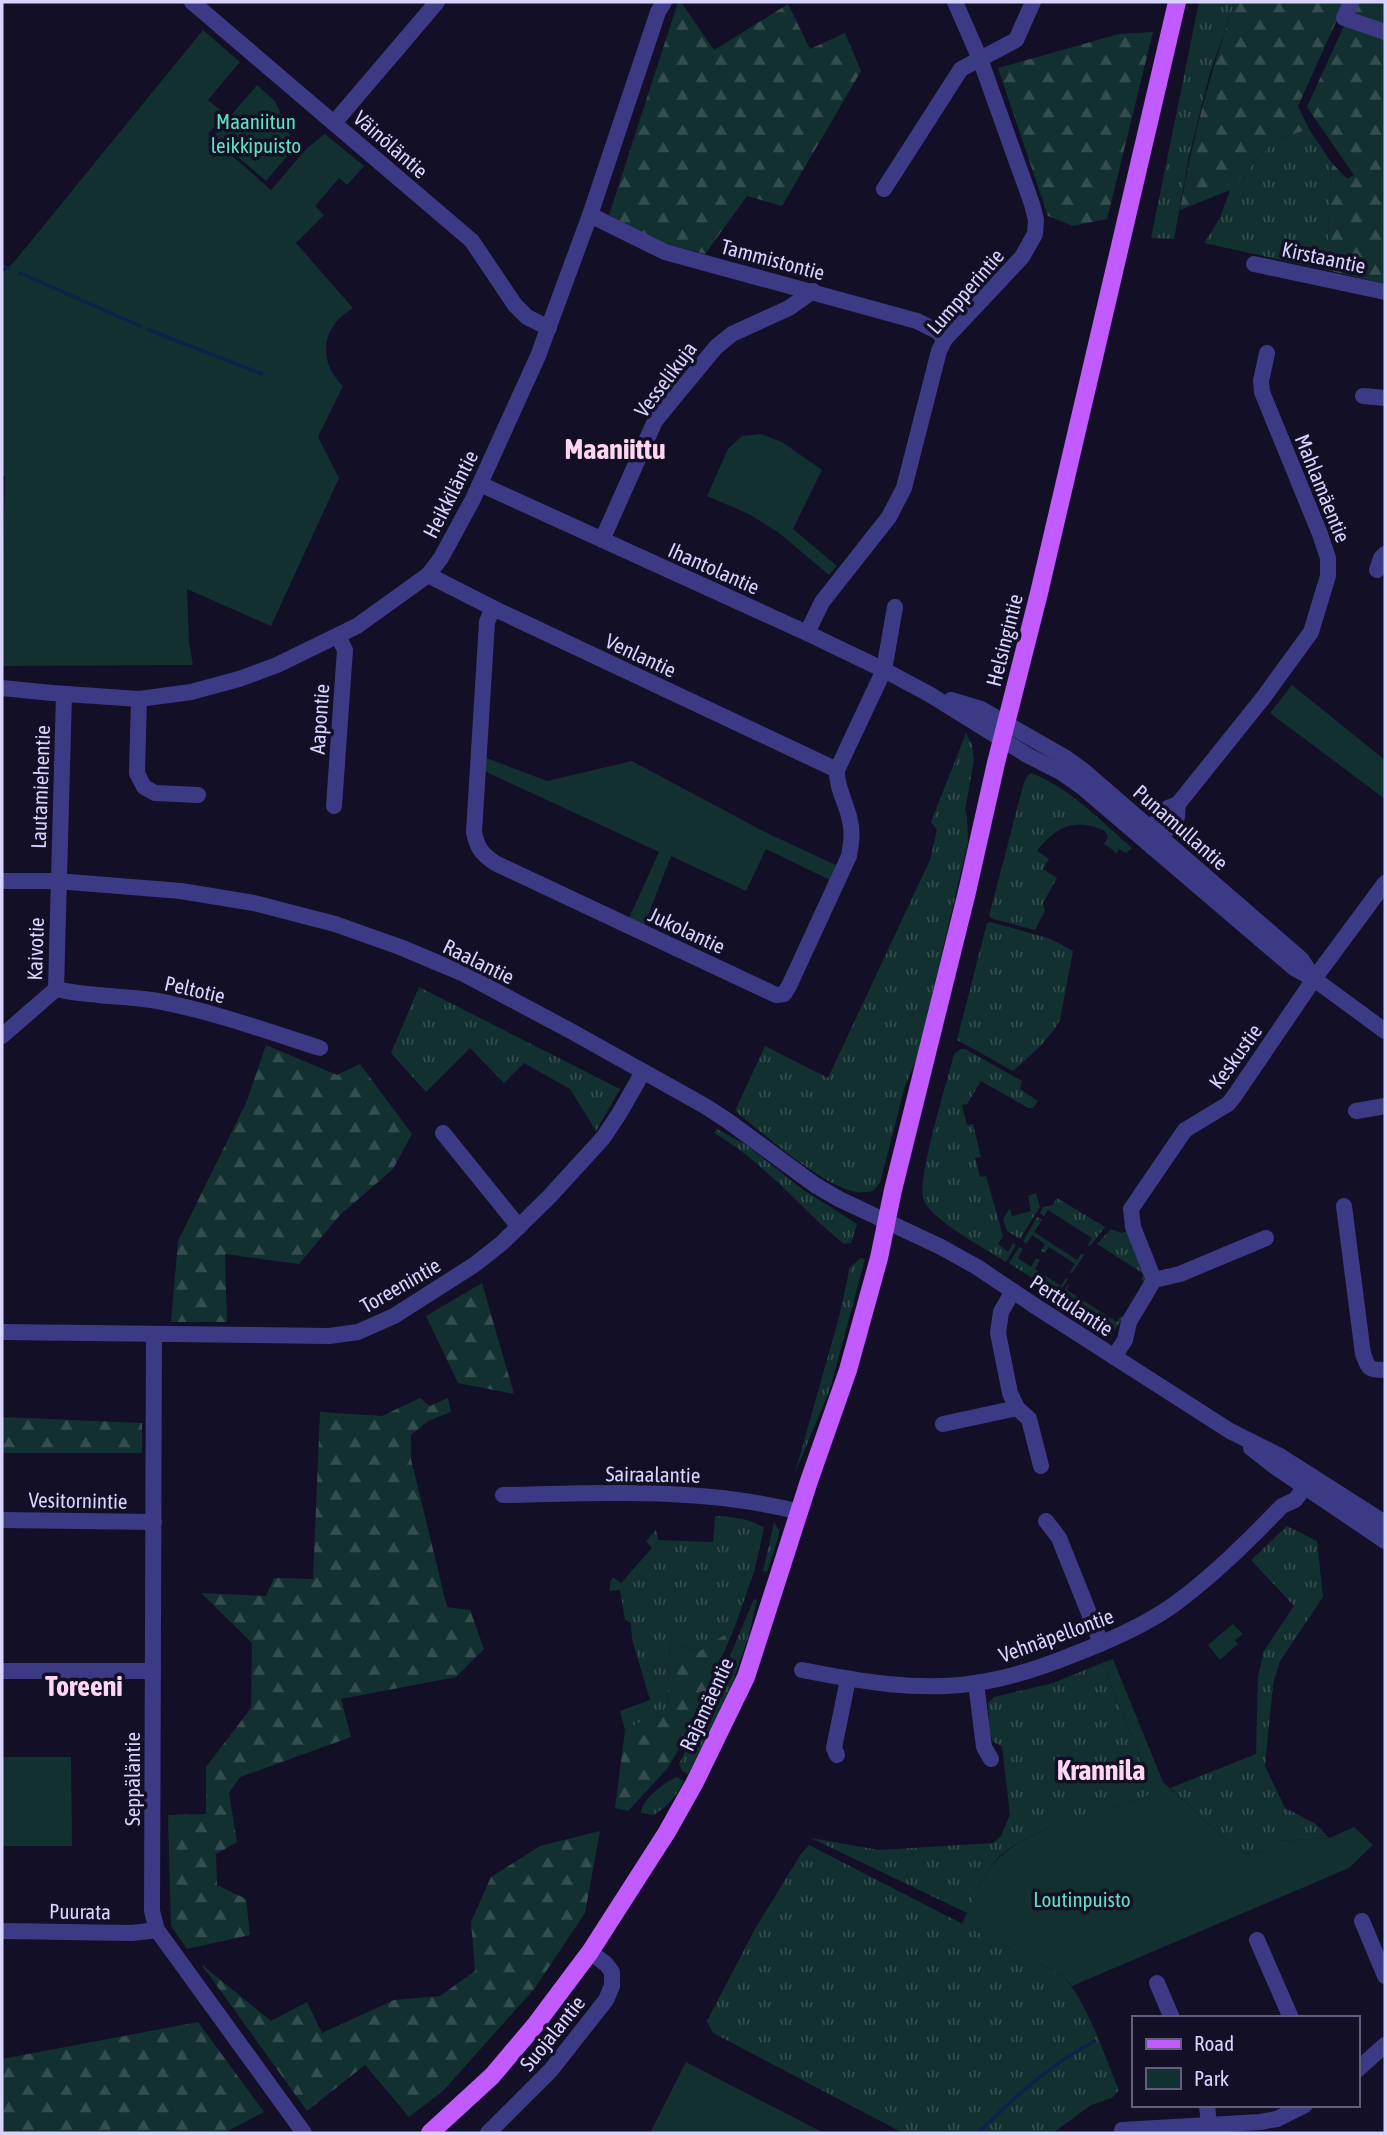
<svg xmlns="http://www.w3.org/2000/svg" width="1387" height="2135" font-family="'Asap Condensed',sans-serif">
<defs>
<pattern id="grass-tufts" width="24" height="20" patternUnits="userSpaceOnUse" patternTransform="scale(1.75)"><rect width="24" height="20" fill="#12302f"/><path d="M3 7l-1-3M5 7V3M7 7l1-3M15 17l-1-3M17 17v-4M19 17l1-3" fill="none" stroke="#344d4e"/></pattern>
<pattern id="forest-firs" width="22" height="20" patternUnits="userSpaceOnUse" patternTransform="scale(1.75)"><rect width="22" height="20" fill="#12302f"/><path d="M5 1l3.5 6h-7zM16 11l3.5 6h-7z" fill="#344d4e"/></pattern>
</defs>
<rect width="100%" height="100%" fill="#130f26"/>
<!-- grass -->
<g fill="url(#grass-tufts)">
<polygon points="1199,2 1235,2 1210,73 1189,156 1174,239 1151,238"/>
<polygon points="1309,129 1331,162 1327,270 1204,243 1220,218 1230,190 1275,140"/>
<path d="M966,733L972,745L974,760L965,810L967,817L968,842L917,1058L905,1086L880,1183L873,1191C868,1192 862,1193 857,1192C823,1187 763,1133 735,1111L765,1046L828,1078L930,860L937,830L931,822Z"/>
<path d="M1031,773C1070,788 1101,821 1132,848L1126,853L1119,849L1116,854L1113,850L1104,844L1108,837L1105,831C1075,817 1056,826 1037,851L1049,859L1043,869L1057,878L1043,903L1045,911L1035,930L993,919L989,916L1023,786L1027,776Z"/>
<path d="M991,922L1051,939L1073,951L1060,1020C1049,1040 1030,1056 1013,1071L957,1040L987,923Z"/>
<polygon points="419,987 620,1089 596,1131 570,1089 524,1063 504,1083 470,1048 426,1092 391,1053"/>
<path d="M961,1049H965L1022,1081L1020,1089L1038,1101L1033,1108H1028L981,1081L967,1104L962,1105L967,1125L973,1124L981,1157L975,1158L980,1177L986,1176L1003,1236L998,1244L1008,1252L1013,1243L1016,1245L1006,1262C986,1249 934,1222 924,1201C915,1184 948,1079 954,1054Z"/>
<path d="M717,1129L748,1146L802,1189L857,1224L851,1243L844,1244C800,1208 764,1162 714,1133Z"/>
<polygon points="1036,1193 1040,1207 1020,1239 1007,1231 1003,1219 1010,1208 1012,1216 1031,1211 1028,1196"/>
<polygon points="1057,1198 1105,1227 1090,1246 1088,1245 1092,1238 1048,1210 1044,1216 1040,1213 1043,1207 1053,1205"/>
<polygon points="1037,1217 1042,1220 1034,1232 1077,1260 1081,1254 1084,1255 1072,1273 1070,1272 1075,1264 1049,1247 1045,1253 1041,1251 1045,1244 1032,1235 1026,1244 1023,1241"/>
<polygon points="1111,1229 1121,1233 1128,1231 1145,1271 1146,1283 1141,1279 1144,1274 1097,1244"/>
<polygon points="1019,1247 1023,1249 1018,1258 1031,1267 1036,1258 1040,1260 1035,1269 1061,1286 1066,1278 1068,1279 1058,1295 1009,1263"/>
<polygon points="861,1258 865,1259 830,1389 795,1473 839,1317 850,1267"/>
<polygon points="1069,1283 1067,1290 1117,1322 1121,1316 1123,1318 1114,1331 1060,1297"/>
<path d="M715,1516C731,1517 751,1518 764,1528L754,1572L734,1629L698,1652L670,1640L667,1708L625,1730L620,1711L650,1700L632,1639L631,1623L625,1620L620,1590L610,1591V1582L613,1577L621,1583L652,1548L646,1541L656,1530L658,1540L713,1542Z"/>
<polygon points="774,1522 779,1530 779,1535 767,1572 763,1571"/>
<polygon points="1287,1526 1317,1541 1323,1597 1280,1661 1273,1684 1265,1766 1285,1808 1316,1824 1329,1838 1277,1841 1271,1851 1242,1854 1170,1788 1256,1754 1258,1676 1264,1651 1294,1606 1251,1560"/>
<polygon points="754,1599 757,1600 748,1638 728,1696 688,1774 682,1771 679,1764 712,1698"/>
<path d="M1102,1663L1151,1784V1792L1144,1798C1103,1811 1017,1830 992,1865C982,1879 975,1897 967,1913L811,1838L879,1850L993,1843L1001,1836L1010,1815L1002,1746L993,1742L990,1733L988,1703L994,1697L1053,1683Z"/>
<path d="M677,1777L684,1781C676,1796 669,1805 654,1815L641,1813C641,1800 666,1781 677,1777Z"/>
<path d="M809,1845L1062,1975C1088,2003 1104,2055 1119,2090L1112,2098L1091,2105L1053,2133H903L713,2033L707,2021L755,1929L801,1854Z"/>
</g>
<!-- forest -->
<g fill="url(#forest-firs)">
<polygon points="678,2 681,2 714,50 788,4 810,49 845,33 861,71 782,206 747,196 705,254 659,242 609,215"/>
<path d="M1235,2H1345L1298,106L1309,129L1275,140L1230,190L1180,210C1192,139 1211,70 1235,2Z"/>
<polygon points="1355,2 1385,2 1385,284 1327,270 1331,162 1347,179 1354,175 1307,107"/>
<polygon points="1153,32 1107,219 1073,226 1048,216 998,68 1119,34"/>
<polygon points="266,1045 337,1075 360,1064 412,1134 393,1169 340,1215 299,1264 225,1254 227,1322 171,1322 178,1241 246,1103"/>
<polygon points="482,1283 514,1394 458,1383 426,1316"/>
<polygon points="420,1398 430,1406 448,1398 451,1412 428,1421 411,1435 411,1459 447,1607 470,1610 484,1649 456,1677 341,1699 351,1737 240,1777 229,1793 237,1842 216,1854 217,1885 246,1899 250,1935 187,1949 171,1926 168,1815 206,1814 206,1767 251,1708 252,1643 201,1593 266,1596 274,1578 313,1579 320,1412 382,1416"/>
<polygon points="2,1417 142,1423 142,1453 2,1453"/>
<polygon points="734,1629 691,1728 667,1769 628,1811 615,1808 625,1730 667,1708 670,1640 698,1652"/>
<polygon points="600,1831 585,1913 535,1988 443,2091 409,2117 365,2065 307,2111 202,1965 271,2021 307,2002 322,2033 394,2000 440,1996 475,1971 471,1922 491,1877 540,1846"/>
<polygon points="198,2022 264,2112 224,2133 2,2133 2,2059"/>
</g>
<!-- park -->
<g fill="#12302f">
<path d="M203,30L240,62L208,100L225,114L208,134L271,190L307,148L325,134L364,166L347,185L339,178L315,206L324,215L296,243L353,308C321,327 317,360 343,386L318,437L339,478L271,626L187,589L189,643L193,665L2,666V586L5,476H2V273L14,262Z"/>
<polygon points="257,85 275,101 295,147 266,181 213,136"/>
<polygon points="761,434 782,442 822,470 793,529 837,566 829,575 779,533 749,514 707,496 728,449 742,436"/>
<polygon points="1292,685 1385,760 1385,799 1270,713"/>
<polygon points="484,757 547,781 632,761 767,833 836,865 830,880 766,849 746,891 671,856 644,926 629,918 659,852 482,770"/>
<polygon points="1233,1624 1243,1634 1235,1640 1238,1644 1220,1660 1208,1645"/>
<path d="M1113,1659L1163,1782L1242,1854L1270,1851L1277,1841L1329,1838L1354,1827L1373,1845L1349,1868L1072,1986L1062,1975L962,1924C969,1908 984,1874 995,1862C1027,1827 1099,1812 1144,1798L1151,1792V1784L1102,1663Z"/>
<polygon points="2,1757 71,1757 72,1846 2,1846"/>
<polygon points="686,2062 824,2133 650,2133"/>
</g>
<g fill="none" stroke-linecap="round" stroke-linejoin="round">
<!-- stream -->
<g stroke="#0c2248" stroke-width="3.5">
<polyline points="2,265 10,269"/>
<polyline points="20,273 140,326"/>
<polyline points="149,330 262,374"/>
<path d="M978,2133C1014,2098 1050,2064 1095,2041"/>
</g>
<!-- minor -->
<g stroke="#3d3a85" stroke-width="16">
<polyline points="192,2 472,241 515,305 527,317 549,328"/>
<polyline points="1351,2 1344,18 1385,32"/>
<polyline points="334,123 437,2"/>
<polyline points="884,189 961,69 1016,40 1033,2"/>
<polyline points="590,215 665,252 917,321 937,331 945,339"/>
<polyline points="1254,264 1385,292"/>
<polyline points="1363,396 1385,398"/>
<polyline points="480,484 807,633 884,670 929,694 1027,755 1062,773 1082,787 1294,968 1314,979 1385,1031"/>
<polyline points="602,540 655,421 716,347 732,334 789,308 813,291"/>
<polyline points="1377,570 1381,558 1385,554"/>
<polyline points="428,575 493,608 837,770"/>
<path d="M493,608L487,622L474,832C477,848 482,854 495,863L776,995L784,994L789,986L849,856C851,844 853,833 850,821C847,804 836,788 837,770L884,670L895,607"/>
<polyline points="807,633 822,602 889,517 904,488 939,351 945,339 1022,257 1035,234 1036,220 1032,204 980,59 955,2"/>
<polyline points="2,688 52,693 139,699 191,692 239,679 277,665 357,626 428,575 441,558 473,499 538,356 590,215 658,12 664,2"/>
<polyline points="139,699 137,773 144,787 155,793 198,795"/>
<polyline points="951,700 981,709 1066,758 1084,771 1301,959 1313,977"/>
<polyline points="334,806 345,650 338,636"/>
<polyline points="1154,846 1177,817 1178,804"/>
<polyline points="1153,848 1151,828 1168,808 1178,804 1263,698 1311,632 1328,576 1328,558 1320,534 1262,392 1261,381 1267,353"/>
<polyline points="2,881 57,881 181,891 254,903 335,924 400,947 462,973 569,1030 705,1106 728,1121 815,1185 839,1199 941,1247 977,1267 1035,1306 1230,1431 1280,1456 1385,1523"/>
<path d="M56,989C90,997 124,995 158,1001C214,1012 267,1031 320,1048"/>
<polyline points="2,1036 56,989 64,694"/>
<polyline points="1356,1111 1385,1106"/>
<polyline points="443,1133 519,1227"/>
<path d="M1344,1206L1363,1354C1369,1369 1368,1370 1385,1370"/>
<polyline points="1154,1280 1180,1274 1266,1238"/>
<polyline points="1013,1291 1001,1312 998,1333 1010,1393 1017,1408 1029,1419 1041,1466"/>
<polyline points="2,1332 329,1336 358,1332 394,1316 474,1265 502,1243 549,1197 603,1138 619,1114 643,1072"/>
<polyline points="154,1335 152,1911 157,1930 304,2133"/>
<polyline points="1114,1357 1125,1340 1129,1322 1154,1280 1133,1227 1131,1209 1185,1130 1228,1104 1233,1098 1314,979 1385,883"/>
<polyline points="943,1424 1017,1408"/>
<polyline points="1251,1448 1274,1466 1385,1541"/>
<path d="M503,1495C603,1493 703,1487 800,1512"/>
<polyline points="2,1520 154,1522"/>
<polyline points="1046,1521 1059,1538 1101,1643"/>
<path d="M802,1670C858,1681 918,1692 975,1683C1019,1677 1061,1660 1102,1643C1128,1632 1153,1620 1176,1603C1214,1575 1249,1540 1282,1506L1295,1500L1313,1477"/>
<polyline points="2,1671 153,1671"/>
<polyline points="976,1683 984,1747 991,1759"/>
<polyline points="837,1755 834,1748 848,1679"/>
<polyline points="1362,1921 1385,1976"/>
<polyline points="2,1931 132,1933 157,1930"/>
<polyline points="1257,1940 1291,2018"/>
<polyline points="1157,1983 1172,2018"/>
<polyline points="1357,2070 1385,2045"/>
<polyline points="1207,2105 1209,2125"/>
<polyline points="1122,2130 1260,2122 1277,2119 1305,2105"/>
<polyline points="488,2133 551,2070 606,2000 612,1986 612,1972 606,1964 590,1952"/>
</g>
<!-- major -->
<polyline stroke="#c25bff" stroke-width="18" points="430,2133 492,2076 536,2024 590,1952 667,1832 695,1782 746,1677 809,1481 848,1370 879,1258 893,1190 967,892 996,763 1039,593 1177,2"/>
</g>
<g text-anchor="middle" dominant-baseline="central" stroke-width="7" stroke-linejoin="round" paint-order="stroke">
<!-- park labels -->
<g font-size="21" fill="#5fe0c0" stroke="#130f26">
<text x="256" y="121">Maaniitun<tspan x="256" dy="24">leikkipuisto</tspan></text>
<text x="1082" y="1899">Loutinpuisto</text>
</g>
<!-- street labels -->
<g font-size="21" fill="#d9d4ff" stroke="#130f26">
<text transform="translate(391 144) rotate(41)">Väinöläntie</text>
<text transform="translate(1324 257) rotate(12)">Kirstaantie</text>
<text transform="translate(773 259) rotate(15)">Tammistontie</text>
<text transform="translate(965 291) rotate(-49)">Lumpperintie</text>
<text transform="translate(665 379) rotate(-53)">Vesselikuja</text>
<text transform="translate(1323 488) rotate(68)">Mahlamäentie</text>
<text transform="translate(450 494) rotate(-63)">Heikkiläntie</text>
<text transform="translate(714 568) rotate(24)">Ihantolantie</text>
<text transform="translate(1004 640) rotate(-76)">Helsingintie</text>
<text transform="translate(641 655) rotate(25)">Venlantie</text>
<text transform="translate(319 719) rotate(-86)">Aapontie</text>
<text transform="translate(40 787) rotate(-88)">Lautamiehentie</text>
<text transform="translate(1181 827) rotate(41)">Punamullantie</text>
<text transform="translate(687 930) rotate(25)">Jukolantie</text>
<text transform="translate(35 949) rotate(-88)">Kaivotie</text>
<text transform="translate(479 961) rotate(26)">Raalantie</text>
<text transform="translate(195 989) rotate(13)">Peltotie</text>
<text transform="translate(1235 1056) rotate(-54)">Keskustie</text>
<text transform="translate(400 1285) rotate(-30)">Toreenintie</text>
<text transform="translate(1072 1305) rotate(33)">Perttulantie</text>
<text transform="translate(653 1474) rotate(1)">Sairaalantie</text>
<text transform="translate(78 1500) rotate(1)">Vesitornintie</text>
<text transform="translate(1056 1635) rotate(-20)">Vehnäpellontie</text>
<text transform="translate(706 1704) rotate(-65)">Rajamäentie</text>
<text transform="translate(132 1779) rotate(-90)">Seppäläntie</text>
<text transform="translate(80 1911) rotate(1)">Puurata</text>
<text transform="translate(552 2033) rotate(-51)">Suojalantie</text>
</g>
<!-- district labels -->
<g font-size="28" font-weight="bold" fill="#ffd6f0" stroke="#130f26">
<text x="615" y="449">Maaniittu</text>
<text x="84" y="1686">Toreeni</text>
<text x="1101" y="1770">Krannila</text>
</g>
</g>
<!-- border -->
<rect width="1387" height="2135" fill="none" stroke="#d9d4ff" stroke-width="7"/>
<!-- legend -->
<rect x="1132" y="2016" width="228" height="91" fill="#130f26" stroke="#625e7d" stroke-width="2"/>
<rect x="1146" y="2039" width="35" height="10" fill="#c25bff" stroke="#625e7d" stroke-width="2"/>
<text x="1194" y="2051" font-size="21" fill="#d9d4ff">Road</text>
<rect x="1146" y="2068" width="35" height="21" fill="#12302f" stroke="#625e7d" stroke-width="2"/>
<text x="1194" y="2086" font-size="21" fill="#d9d4ff">Park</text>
</svg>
